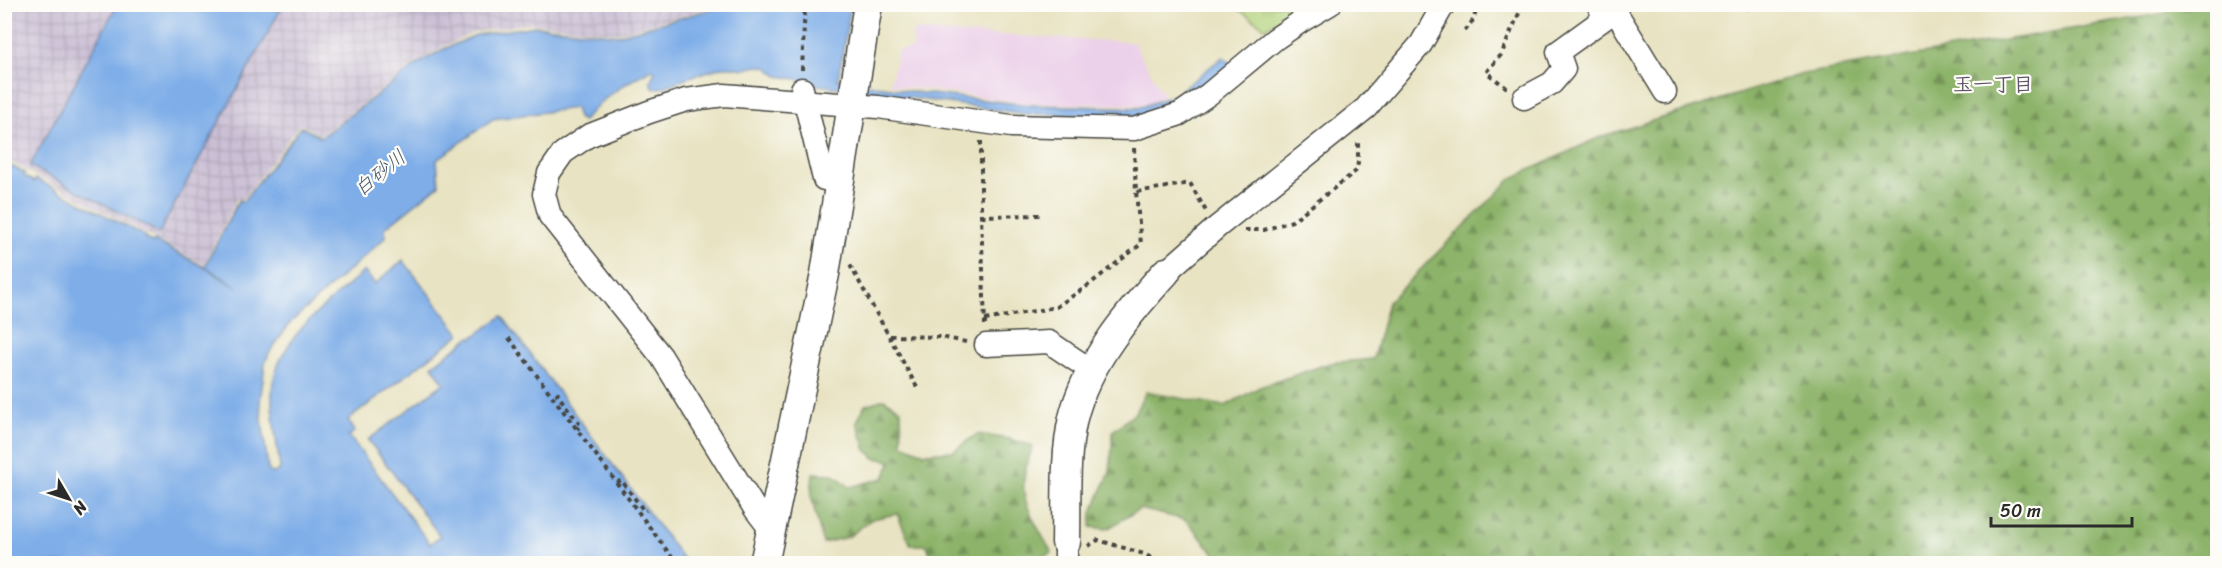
<svg xmlns="http://www.w3.org/2000/svg" width="2222" height="568" font-family="Sriracha,'Klee One',sans-serif">
<defs>
<pattern id="industrial-grid" width="8" height="8" patternUnits="userSpaceOnUse" patternTransform="scale(1.5)"><rect width="8" height="8" fill="#cbbfd5"/><path d="M0 4h8M4 0v8" fill="none" stroke="#aea4b7"/></pattern>
<pattern id="grass-tufts" width="24" height="20" patternUnits="userSpaceOnUse" patternTransform="scale(1.5)"><rect width="24" height="20" fill="#b1d179"/><path d="M3 7l-1-3M5 7V3M7 7l1-3M15 17l-1-3M17 17v-4M19 17l1-3" fill="none" stroke="#98b469"/></pattern>
<pattern id="forest-firs" width="22" height="20" patternUnits="userSpaceOnUse" patternTransform="scale(1.5)"><rect width="22" height="20" fill="#8cb369"/><path d="M5 1l3.5 6h-7zM16 11l3.5 6h-7z" fill="#739257"/></pattern>
</defs>
<rect width="100%" height="100%" fill="#fdfcf7"/>
<filter id="ink" filterUnits="userSpaceOnUse"><feTurbulence type="fractalNoise" baseFrequency=".0167" numOctaves="2"/><feDisplacementMap in="SourceGraphic" scale="12" xChannelSelector="R" yChannelSelector="G"/><feConvolveMatrix kernelMatrix="1 2 1 2 8 2 1 2 1" color-interpolation-filters="sRGB"/></filter>
<filter id="wash" filterUnits="userSpaceOnUse"><feTurbulence type="fractalNoise" baseFrequency=".008" numOctaves="4" result="noise"/><feDisplacementMap in="SourceGraphic" scale="24" xChannelSelector="R" yChannelSelector="G"/><feGaussianBlur stdDeviation="1.35" result="paint"/><feColorMatrix in="noise" values="0 0 0 0 0 0 0 0 0 0 0 0 0 0 0 0 0 1.4 0 .05"/><feComposite in="paint" operator="in"/></filter>
<g filter="url(#wash)">
<rect width="100%" height="100%" fill="#e8e3c2"/>
<!-- built -->
<polygon fill="#ecd1ea" points="912,31 1133,42 1164,96 1150,103 1137,105 1027,103 890,85 898,50 913,49"/>
<!-- industrial -->
<polygon fill="url(#industrial-grid)" points="5,5 721,5 617,33 531,23 475,32 443,47 415,64 321,135 300,124 242,200 237,198 204,265 5,159"/>
<!-- grass -->
<polygon fill="url(#grass-tufts)" stroke="#6e7e52" stroke-width="1.5" points="1232,5 1299,5 1266,28"/>
<!-- forest -->
<g fill="url(#forest-firs)" stroke="#5c6f4a" stroke-width="1.5">
<polygon points="2171,5 2217,5 2217,563 1219,564 1219,559 1186,520 1140,509 1107,529 1091,527 1092,512 1110,472 1113,431 1134,414 1146,392 1225,406 1260,387 1330,363 1373,359 1388,302 1512,178 1600,137 1803,74 2166,13"/>
<path d="M884,399L901,410L902,444L924,453L953,451L977,434L1009,439L1033,446C1028,460 1022,477 1024,492C1026,510 1043,537 1052,553L1030,563H933L927,545H911L897,514L872,519L848,537L823,543L811,496L813,473L833,474L850,487L884,478L891,461L875,458L866,450L857,422L865,405Z"/>
</g>
<!-- water -->
<g fill="#7eade8" stroke="#546c8a" stroke-width="1.5">
<polygon points="117,5 283,5 159,233 30,166"/>
<path d="M727,5H851L838,80L922,93L1028,105L1138,108L1175,95L1223,57L1231,64L1179,103L1140,116L1027,114L811,84L797,79L778,76L767,67L758,66L745,69L731,67H722L686,78L665,87L654,89L650,82L655,71L652,69C625,83 603,97 583,121L578,118L575,108L493,119L437,160L439,185L385,228L386,237L291,322L269,353L265,364L260,402L268,469L270,472L274,473L280,469C278,447 270,410 272,390C277,337 328,304 364,271L375,284L403,260L460,334L348,420L355,431L349,436L430,544L440,536L368,440L444,383L432,366L470,337L472,338L502,316L686,563H5L4,162L25,173L24,176L34,182L36,179L145,236L144,238L153,243L155,241L206,268L238,288L205,266L239,200L243,202L301,127L321,137L421,62L444,49L476,35L536,26L618,35Z"/>
</g>
</g>
<g filter="url(#ink)">
<g fill="none" stroke-linecap="round" stroke-linejoin="round">
<!-- minor casing -->
<g stroke="#474742" stroke-width="25">
<g id="minor">
<polyline points="1611,4 1665,92"/>
<polyline points="802,89 824,179 841,182"/>
<polyline points="1524,98 1552,83 1564,69 1558,52 1605,18 1598,4"/>
<polyline points="1166,272 1216,228 1366,108 1421,44 1444,4"/>
<polyline points="986,345 1049,342 1092,371"/>
<polyline points="771,530 755,509 661,356 550,216 544,194 549,173 563,153 588,136 649,112 686,100 724,95 878,107 1011,126 1134,129 1180,114 1209,94 1275,39 1303,20 1330,4"/>
<polyline points="1066,542 1066,564"/>
</g>
</g>
<!-- tertiary casing -->
<g stroke="#474742" stroke-width="31">
<g id="tertiary">
<path d="M1066,542C1067,501 1064,458 1073,418C1087,362 1128,314 1166,272"/>
<polyline points="764,564 825,274 868,4"/>
</g>
</g>
<!-- path -->
<g stroke="#474742" stroke-width="4" stroke-dasharray="4.5 4.5" stroke-linecap="butt">
<polyline points="1742,4 1749,10"/>
<polyline points="1465,31 1474,19 1477,4"/>
<polyline points="802,70 805,4"/>
<polyline points="1507,88 1486,72 1501,55 1523,4"/>
<polyline points="981,141 981,216 985,325"/>
<polyline points="1134,148 1136,192 1190,183 1207,213"/>
<polyline points="981,216 1041,215"/>
<polyline points="1245,230 1264,230 1292,221 1356,171 1358,163 1358,141"/>
<polyline points="850,265 919,391"/>
<polyline points="985,320 1056,307 1086,287 1141,244 1136,192"/>
<polyline points="890,336 941,337 966,342"/>
<polyline points="509,338 677,564"/>
<polyline points="559,392 557,394 581,426 577,429"/>
<polyline points="617,483 621,480 644,511 646,510"/>
<polyline points="1088,546 1098,540 1144,554 1162,564"/>
</g>
<!-- minor -->
<use href="#minor" stroke="#fff" stroke-width="22"/>
<!-- tertiary -->
<use href="#tertiary" stroke="#fff" stroke-width="28"/>
</g>
</g>
<g text-anchor="middle" dominant-baseline="central" stroke-width="4.5" stroke-linejoin="round" paint-order="stroke">
<!-- neighbourhood labels -->
<g font-size="20" font-weight="bold" fill="#5e556a" stroke="#fdfcf7">
<text x="1993" y="84">玉一丁目</text>
</g>
<!-- water labels -->
<g font-size="20" font-style="italic" fill="#48586d" stroke="#fdfcf7">
<text transform="translate(380 173) rotate(-39)">白砂川</text>
</g>
</g>
<!-- margin -->
<rect width="2222" height="568" fill="none" stroke="#fdfcf7" stroke-width="24"/>
<!-- north arrow -->
<g transform="translate(69 499) rotate(129)" stroke="#fdfcf7" stroke-width="4.5" paint-order="stroke">
<path d="M0-4.5L10 22L0 15L-10 22Z" fill="#2b2b2b"/>
<text y="-9" font-size="16" font-weight="bold" text-anchor="middle" fill="#2b2b2b">N</text>
</g>
<!-- scale -->
<path d="M1991 517v9h141v-9" fill="none" stroke="#2b2b2b" stroke-width="3"/>
<text x="2000" y="517" font-size="18" fill="#2b2b2b" stroke="#fdfcf7" stroke-width="4.5" paint-order="stroke">50 m</text>
</svg>
